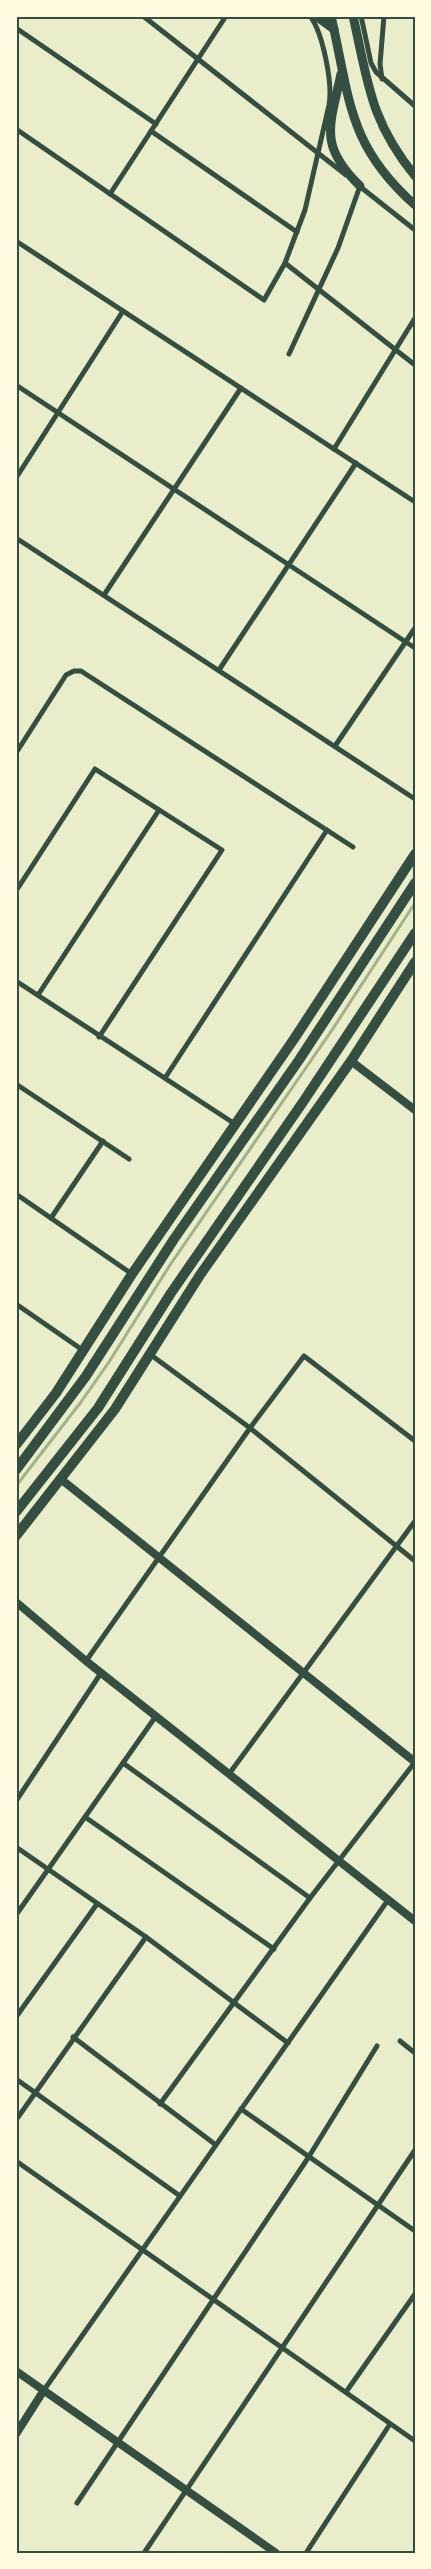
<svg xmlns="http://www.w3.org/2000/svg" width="431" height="2569" font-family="'Source Sans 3',sans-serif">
<rect width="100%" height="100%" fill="#e9edc9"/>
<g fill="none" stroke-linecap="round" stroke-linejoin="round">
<!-- stream -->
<polyline stroke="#a3b18a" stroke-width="3" points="16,1486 81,1402 109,1362 170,1265 332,1030 415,903"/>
<!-- minor -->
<g stroke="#344e41" stroke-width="5">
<polyline points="143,16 346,175"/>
<polyline points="361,16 371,63 376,72 415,106"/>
<polyline points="16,28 156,124"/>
<polyline points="382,79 380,64 384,16"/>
<path d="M16,129L264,300L285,263L305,210L329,105C333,84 323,33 310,16"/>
<polyline points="151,131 297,232"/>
<polyline points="358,185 415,230"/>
<polyline points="110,194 226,16"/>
<polyline points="16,241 415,502"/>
<polyline points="285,263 415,365"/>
<polyline points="289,354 338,248 360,186"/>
<polyline points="16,385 415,648"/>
<polyline points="334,449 415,318"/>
<polyline points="16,478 123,311"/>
<polyline points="16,538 415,799"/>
<polyline points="104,595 241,388"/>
<polyline points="219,670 356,463"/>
<polyline points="335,746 415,628"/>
<polyline points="16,753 66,675 74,671 81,671 353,847"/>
<polyline points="16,891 95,769 222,850 99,1037"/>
<polyline points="16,981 235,1124"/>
<polyline points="38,995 159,810"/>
<polyline points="165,1078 327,830"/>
<polyline points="16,1084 129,1159"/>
<polyline points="16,1194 132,1274"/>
<polyline points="51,1218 103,1141"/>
<polyline points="16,1304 84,1351"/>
<polyline points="151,1355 250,1428 415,1561"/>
<polyline points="86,1661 250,1428 304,1356 415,1441"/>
<polyline points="123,1763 310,1898"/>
<polyline points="229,1774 415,1521"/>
<polyline points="16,1801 101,1673"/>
<polyline points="85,1817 274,1949"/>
<polyline points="16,1847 146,1937 288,2043"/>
<polyline points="16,1915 156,1716"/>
<polyline points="16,2017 97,1904"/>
<polyline points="73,2037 216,2145"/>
<polyline points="400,2041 415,2053"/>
<polyline points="16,2079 180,2196"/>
<polyline points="160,2104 310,1898 415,1762"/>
<polyline points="241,2109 415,2231"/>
<polyline points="16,2120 146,1937"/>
<polyline points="16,2161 415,2441"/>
<polyline points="44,2390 388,1900"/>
<polyline points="346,2392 415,2294"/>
<polyline points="77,2503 308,2158 377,2046"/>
<polyline points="144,2553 415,2150"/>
<polyline points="306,2553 390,2424"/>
</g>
<!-- tertiary -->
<g stroke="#344e41" stroke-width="8">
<polyline points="351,1061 415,1110"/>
<polyline points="62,1480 415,1762"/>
<polyline points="16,1602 86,1661 415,1921"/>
<polyline points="16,2371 276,2553"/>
<polyline points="16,2434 44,2390"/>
</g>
<!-- secondary -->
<g stroke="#344e41" stroke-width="9">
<polyline points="316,16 334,29"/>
<path d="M331,16C350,98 347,145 415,205"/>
<path d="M353,16C368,82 370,121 415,176"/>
<path d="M341,74C330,126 318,145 360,186"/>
</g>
<!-- trunk -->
<g stroke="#344e41" stroke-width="10">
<polyline points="16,1445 56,1393 132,1274 294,1039 415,854"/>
<polyline points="16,1470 86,1376 174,1239 299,1060 415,883"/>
<polyline points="16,1512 98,1408 171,1293 303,1102 415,933"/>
<polyline points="16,1536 115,1409 200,1275 351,1061 415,962"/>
</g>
</g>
<!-- border -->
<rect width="431" height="2569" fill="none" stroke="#fefae0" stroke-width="35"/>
<rect x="18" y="18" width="396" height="2534" fill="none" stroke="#344e41" stroke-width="2"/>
</svg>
